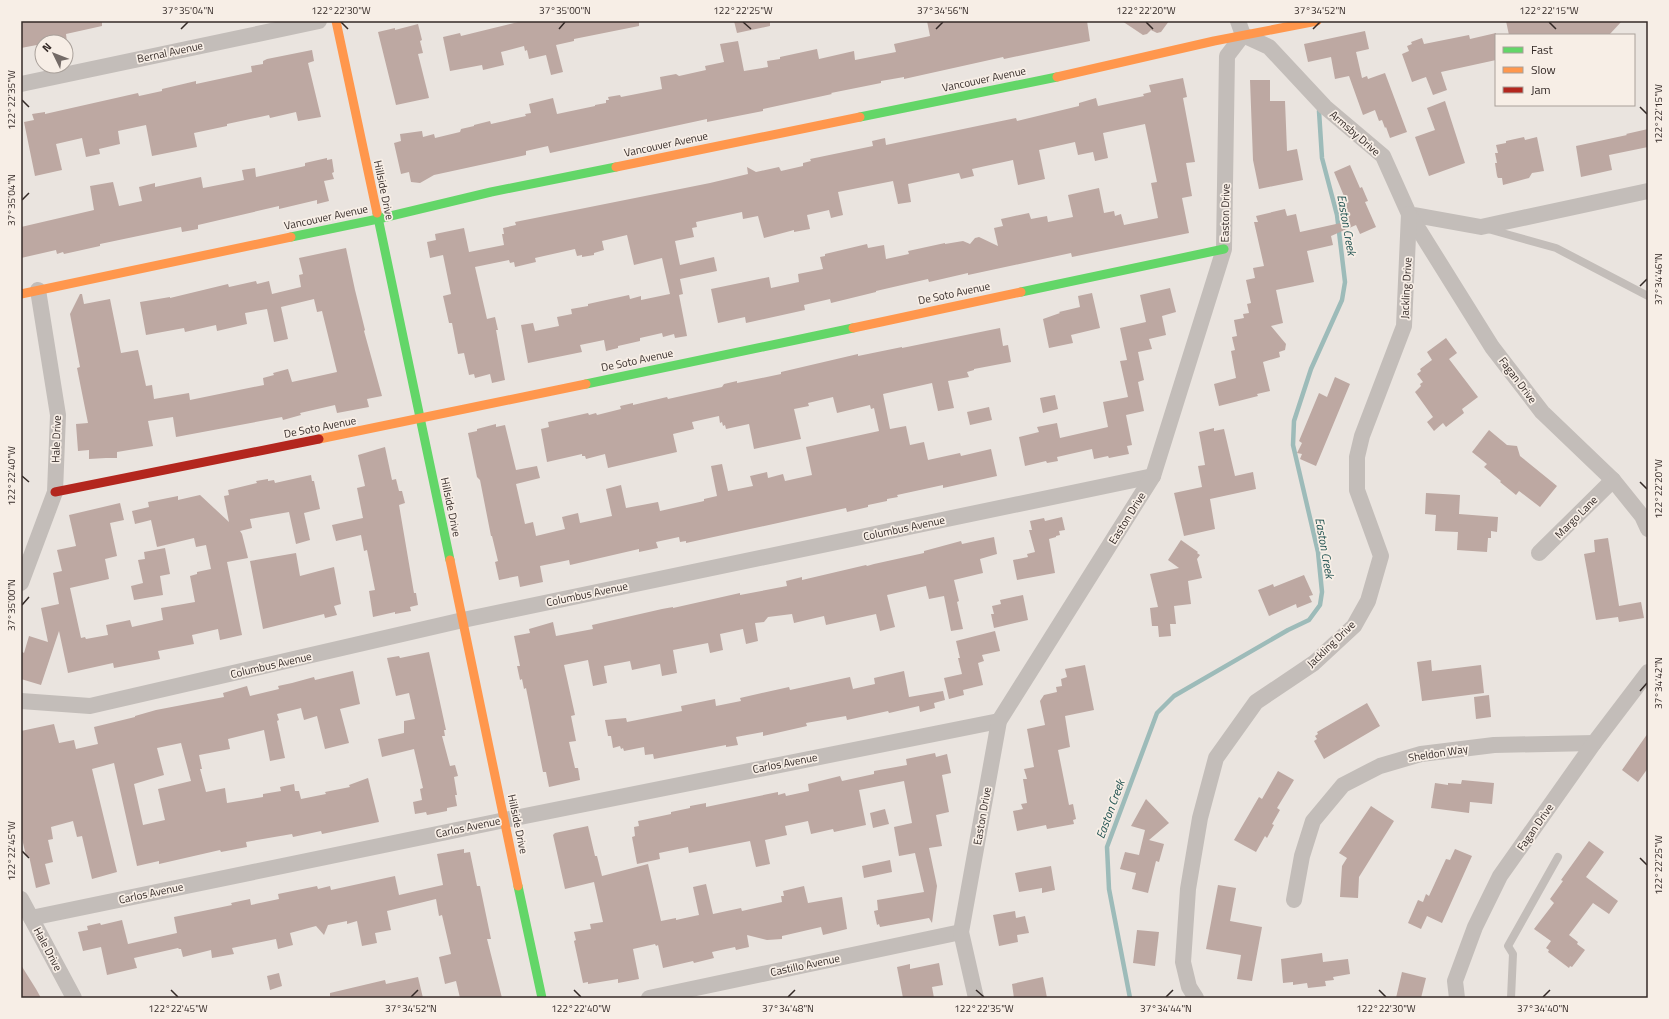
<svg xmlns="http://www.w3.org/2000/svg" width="1669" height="1019" font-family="'Titillium Web',sans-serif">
<rect width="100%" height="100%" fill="#eae4df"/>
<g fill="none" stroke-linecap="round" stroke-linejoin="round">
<!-- stream -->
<polyline stroke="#9dbbb9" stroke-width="4.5" points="1130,998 1109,889 1107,847 1157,713 1174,696 1288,630 1309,620 1320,605 1322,592 1318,552 1293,445 1294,421 1311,369 1342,300 1345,282 1337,215 1322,158 1319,111"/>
</g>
<!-- building -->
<g fill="#bda8a2" fill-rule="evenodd">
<polygon points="21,21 102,21 102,26 66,34 67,42 42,42 42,44 21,48"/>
<polygon points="522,21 639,21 639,26 574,39 574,41 556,45 563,72 551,75 546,55 529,59 527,50 525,51 524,46 501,52 504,65 483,70 482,65 450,71 443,37 460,33 461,36"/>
<polygon points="734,21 770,21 770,26 737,33"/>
<polygon points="927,21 1087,21 1090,41 1004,59 1003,57 904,79 904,77 881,81 881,83 831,93 832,94 763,109 763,111 707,122 707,119 550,153 548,146 526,151 526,155 434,175 420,183 411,182 409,172 401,174 394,143 401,141 400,134 422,131 423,137 434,134 435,138 460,132 461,129 474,126 474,125 490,121 491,124 526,116 525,114 531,113 529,104 553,98 557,114 595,106 595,105 606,103 606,100 609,100 608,97 620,95 621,97 662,89 660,77 676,74 679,76 706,70 705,66 724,62 720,44 738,41 744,71 768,67 767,61 780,59 780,57 817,49 819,59 854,51 855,60 896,52 894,44 930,36"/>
<polygon points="1122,21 1169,21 1161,32 1157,33 1151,30 1147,34 1143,35"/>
<polygon points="1506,21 1622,21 1609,35 1509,35"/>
<polygon points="418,24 422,40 420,41 423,53 418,54 429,98 396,105 378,32 395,28 395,30"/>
<polygon points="1365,31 1369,49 1356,52 1362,78 1367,76 1368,79 1385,73 1407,132 1390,138 1386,127 1385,128 1382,120 1379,121 1375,110 1363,115 1349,76 1335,79 1331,57 1308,62 1304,44"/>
<polygon points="1496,33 1496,60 1441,72 1447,90 1433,95 1426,77 1412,82 1402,54 1409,51 1407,46 1412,44 1411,42 1422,38 1424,44 1469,35 1470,39"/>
<polygon points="312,50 314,61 308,63 321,117 298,121 296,112 270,118 269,115 227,124 227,126 194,133 197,147 152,156 146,125 118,131 120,144 99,149 100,154 86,157 82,138 56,144 62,170 35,176 24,122 34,120 32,114 45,112 45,114 138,93 139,96 162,91 162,89 196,81 196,84 252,72 251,66 263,64 263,61 267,59"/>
<polygon points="1183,78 1187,97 1183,98 1195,162 1186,163 1192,196 1182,198 1189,233 1072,257 1071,253 968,275 968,273 929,282 928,279 876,291 876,292 831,303 830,299 804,305 805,310 746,323 745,317 718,323 711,289 769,277 771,288 799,282 798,274 823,269 820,257 825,256 825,254 867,244 868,248 884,245 886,259 909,254 908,251 945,243 945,244 963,241 970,244 975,238 979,237 998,246 994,228 1003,226 1001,219 1029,213 1031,219 1047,216 1048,222 1073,217 1068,195 1099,188 1104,213 1114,211 1115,216 1121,214 1124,225 1158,218 1151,183 1157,182 1145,124 1103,133 1108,158 1095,161 1093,152 1078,155 1075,142 1039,150 1045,179 1018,185 1013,160 972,169 974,176 961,179 959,173 908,184 911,202 898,204 893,181 838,192 843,215 831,218 829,210 807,215 810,229 794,232 794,230 764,238 758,216 743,219 742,212 696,222 697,227 692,228 694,237 675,241 680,265 714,257 717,271 680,279 683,294 679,295 687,336 675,338 674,334 663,337 662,333 640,338 640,341 618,346 618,348 606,351 604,340 580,345 582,352 528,363 521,325 533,323 535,331 559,326 557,317 572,314 571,309 588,306 588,304 629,295 630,299 641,296 641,300 670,294 662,258 634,265 627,235 602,241 604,250 594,253 594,255 582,257 582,255 577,256 575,249 535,258 536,262 515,267 514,262 510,263 509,260 475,267 487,319 495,317 498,330 496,330 505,380 492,383 490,374 475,378 474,374 469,375 464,353 458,354 452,323 449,323 443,296 451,294 443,255 430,258 427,242 436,240 435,234 464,228 469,252 504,245 502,234 504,234 503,228 516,225 515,222 710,183 748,174 747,167 756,172 779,167 781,171 803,166 803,163 811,161 810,159 873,146 872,141 885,138 886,145 1016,118 1017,121 1079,106 1079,103 1096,98 1098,106 1144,96 1143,94 1151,92 1149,85"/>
<polygon points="1250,80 1270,80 1270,101 1285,101 1287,151 1297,149 1303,180 1259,189 1253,160"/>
<polygon points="1445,101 1465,163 1429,176 1415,137 1435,130 1427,108"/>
<polygon points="1648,129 1648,147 1609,155 1612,170 1581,177 1576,146 1627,135 1626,134"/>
<polygon points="1524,137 1525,140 1537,137 1544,171 1532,173 1529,178 1503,185 1502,178 1498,178 1497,176 1495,163 1497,163 1495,153 1498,153 1496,145 1506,143 1506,141"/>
<polygon points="327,158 327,160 332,159 334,172 332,173 334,179 324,181 329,201 317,204 317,200 279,209 279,206 198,225 198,229 182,232 181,227 100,244 100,246 64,254 63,252 57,254 56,250 21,258 21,227 94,210 90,186 113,182 119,206 142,201 139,187 155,183 155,187 201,177 203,188 244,180 242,170 255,168 256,177 301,167 305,166 305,163"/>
<polygon points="1350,165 1360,188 1362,187 1368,201 1365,202 1376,227 1360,234 1356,225 1331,236 1333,245 1307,251 1314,282 1276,290 1283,323 1271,326 1286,344 1285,350 1279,352 1280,357 1263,362 1270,391 1257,394 1258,396 1219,406 1214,384 1236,378 1231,351 1235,350 1232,337 1237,336 1234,320 1244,318 1243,314 1249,313 1247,304 1251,303 1246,280 1255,278 1253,268 1264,266 1254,222 1258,222 1256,216 1285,209 1287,216 1296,214 1300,232 1345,222 1338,205 1346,201 1334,172"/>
<polygon points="346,248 355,290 365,330 364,331 382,396 367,399 369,407 337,413 335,405 300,413 301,415 283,420 282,417 176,437 173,417 148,421 153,446 117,452 117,458 106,458 89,459 89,450 78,451 76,424 88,423 77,368 80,367 70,314 80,294 82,294 84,304 110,299 121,353 138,350 146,386 152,385 154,399 189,393 190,400 264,385 263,378 274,375 273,373 288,369 292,382 337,372 322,311 317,312 314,299 281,307 288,339 274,342 267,309 245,313 247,324 217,331 216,325 185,332 184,328 146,335 140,302 170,297 170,298 228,284 229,287 256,281 257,284 269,281 272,294 301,287 299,275 303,274 299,258"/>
<polygon points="1170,288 1176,312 1162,316 1166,335 1149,339 1152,349 1138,352 1144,380 1138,382 1144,411 1126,415 1132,445 1127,446 1129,454 1109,458 1108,456 1094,459 1092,449 1057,457 1058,461 1047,463 1046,461 1025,466 1019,437 1039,432 1037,427 1057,423 1060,438 1108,427 1103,402 1128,397 1120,361 1127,360 1120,328 1146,322 1140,295"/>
<polygon points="1092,293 1100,328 1071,335 1073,343 1049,348 1043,319 1060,313 1059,312 1080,307 1078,296"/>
<polygon points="1000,328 1003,346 1008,345 1011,362 974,369 974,370 967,372 969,377 948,381 954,408 938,411 932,383 883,394 890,429 906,426 910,445 924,442 928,460 960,453 961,456 991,449 997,476 943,488 943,485 897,495 898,497 887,499 887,501 868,505 868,507 847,512 846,508 686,543 686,541 680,542 679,537 656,542 658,548 639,552 639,549 570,565 569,560 540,566 543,582 520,587 518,576 499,580 495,562 498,561 492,536 491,536 480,480 477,477 468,433 477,431 477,429 496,424 496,427 505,425 516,470 537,466 540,478 516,484 525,524 533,522 536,536 565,529 562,517 578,513 580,523 612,516 606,489 621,485 626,508 658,502 660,511 704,501 704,499 717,496 711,466 722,464 728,491 753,486 750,476 767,472 768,478 783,474 785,481 812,475 806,447 879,431 874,408 871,409 870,405 837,413 833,397 808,403 809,406 794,409 801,439 754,449 749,424 726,429 725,425 723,426 722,422 720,423 719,416 692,422 694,429 673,434 677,452 608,468 605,454 586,459 585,456 582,456 582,454 547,462 541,429 549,427 548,422 588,413 589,415 596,413 597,415 621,409 620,406 633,403 633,405 667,397 668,399 722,387 724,384 737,381 737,383 781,374 781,372 858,354 858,356 902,347 902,348"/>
<polygon points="1446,338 1457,353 1449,359 1478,397 1462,409 1464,413 1446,427 1443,423 1434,431 1427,422 1433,417 1415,392 1421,386 1420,384 1423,382 1417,374 1421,371 1420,369 1432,360 1427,352"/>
<polygon points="1335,377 1350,384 1316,466 1300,459 1302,454 1297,453 1302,443 1299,441 1319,393 1327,397"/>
<polygon points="1055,395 1058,409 1043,413 1040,398"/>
<polygon points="989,407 992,420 970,425 967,412"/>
<polygon points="1214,428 1214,431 1224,429 1235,476 1253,472 1256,489 1210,499 1215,529 1184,536 1174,493 1202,487 1198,466 1205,465 1199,432"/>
<polygon points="1489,430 1507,445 1517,446 1520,456 1557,486 1540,507 1519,491 1516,495 1500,482 1501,481 1484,467 1487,464 1472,452"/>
<polygon points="385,447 392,480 396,479 399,491 402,491 405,503 399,505 414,593 416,593 418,605 410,607 411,611 395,614 395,612 373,617 369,591 375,590 367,550 364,551 361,535 336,541 332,525 363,518 357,488 365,486 358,455"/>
<polygon points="311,475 312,481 314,481 320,509 304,513 310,540 296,544 289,512 250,519 252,528 240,531 242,534 248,558 227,562 242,635 220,640 218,629 192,635 194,644 158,651 160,659 114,668 113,663 68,673 59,631 41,685 21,679 21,651 24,653 29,636 48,642 41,608 59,604 53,573 62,571 57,550 76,546 69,515 120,503 124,520 110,523 117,556 105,559 109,579 70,588 81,638 85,637 86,639 108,635 106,625 130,620 132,627 163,620 161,608 195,602 190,576 197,574 197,572 211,569 206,545 196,547 194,538 157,547 151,520 135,524 132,511 149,507 148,502 178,496 178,500 200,495 229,522 224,496 229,495 228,490 257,483 256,481 268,479 268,481 274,480 275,483"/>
<polygon points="1426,493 1460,495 1459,514 1498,517 1497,532 1491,531 1491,538 1488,538 1487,552 1457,550 1458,532 1435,531 1436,515 1425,514"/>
<polygon points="1062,517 1065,530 1059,531 1060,535 1056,536 1056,537 1049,539 1055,573 1017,580 1013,560 1028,557 1027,554 1035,552 1029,530 1032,530 1030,521 1044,518 1045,521"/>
<polygon points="994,537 997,554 980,559 983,573 954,580 959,601 957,602 963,629 951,631 944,596 929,599 926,586 887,595 895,627 880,631 876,614 826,625 824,616 794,623 792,614 768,617 764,622 755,623 758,641 746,644 743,629 720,634 723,650 710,653 708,643 673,650 677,673 662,676 660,664 632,670 630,661 604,666 607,683 593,686 588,660 564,665 575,715 571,716 576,741 569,742 575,768 578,768 580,780 549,787 546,772 543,772 526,688 524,689 522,679 520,680 517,666 520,666 514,636 530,633 529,629 553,622 556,636 593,629 592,625 662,609 673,607 673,608 740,593 740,595 787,586 786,581 802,577 802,580 866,565 867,566 874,564 924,553 924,551 961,541 962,544"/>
<polygon points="1608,538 1619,606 1641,602 1644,618 1619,622 1618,617 1596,620 1584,554 1595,552 1594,540"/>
<polygon points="1181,540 1198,552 1197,553 1200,555 1197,559 1202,578 1188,581 1191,604 1174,606 1176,624 1170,624 1171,636 1159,637 1158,626 1152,626 1150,608 1158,607 1150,574 1179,568 1168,560"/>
<polygon points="165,548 170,574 160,576 163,595 134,600 131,586 143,583 138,560 145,559 144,552"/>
<polygon points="296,553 300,576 334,567 341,604 334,606 337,615 325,618 324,614 263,629 250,561"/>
<polygon points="1304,575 1313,595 1309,596 1312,602 1297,608 1296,604 1269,616 1258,590 1273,584 1274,587"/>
<polygon points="1023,595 1028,620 994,628 991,614 994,614 992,606 1001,604 1000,600"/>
<polygon points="995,631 1000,651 982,655 984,661 978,663 983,685 963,690 964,695 949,699 944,678 962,674 958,658 960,658 956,641"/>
<polygon points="429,652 446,730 444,730 445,736 442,736 450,766 455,765 458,776 454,777 457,795 455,795 457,806 447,808 447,811 427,815 426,812 415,814 413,802 422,800 420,789 423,788 414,749 382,757 378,739 404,733 404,721 415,719 409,693 396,696 387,658 399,656 400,658"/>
<polygon points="1431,660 1432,671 1481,665 1484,693 1422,701 1417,662"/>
<polygon points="1085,665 1094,710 1065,716 1070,747 1058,750 1069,805 1073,804 1076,819 1073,820 1074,824 1047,829 1046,825 1017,831 1013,811 1023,809 1021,804 1027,803 1023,779 1027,779 1024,769 1034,767 1027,729 1045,725 1040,701 1044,695 1057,692 1056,687 1062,686 1061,679 1067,677 1065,669"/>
<path d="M353,671L360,704L340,709L349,743L325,749L317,716L304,720L301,708L277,714L279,720L277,721L285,758L270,761L264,730L228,739L230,749L199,755L202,769H200L206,792L225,788L227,803L263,797V794L281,791L280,787L294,784L295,791H299L301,799L326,794L325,792L350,787L349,785L368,778L379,822L322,834L321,831L293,837L292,834L246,842L247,847L221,852L220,850L159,864V861L137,866L114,763L92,769L117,872L92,879L82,836L77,837L73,821L51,827L53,839L48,840L53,862L45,864L50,884L36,888L29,856H26L21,834V731L54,724L59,743L74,740L76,749L98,744L94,727L135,717V716L156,710L224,697L223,693L247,686L250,696L279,689L278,686L292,683L314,677L315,680ZM181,743L191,781L158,789L165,820L143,825L134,784L164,775L157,748Z"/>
<polygon points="904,671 909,697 943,691 945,700 934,703 935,708 920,712 919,706 889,713 888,711 847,720 846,716 806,723 807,726 763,736 763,732 736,737 738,745 726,747 726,745 654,759 653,754 645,755 644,747 624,751 623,748 621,749 620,746 613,748 611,736 608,736 605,720 626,718 627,722 682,711 681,706 715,699 716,706 741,701 740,698 789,687 790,690 850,677 853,689 875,684 874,678"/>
<polygon points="1489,695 1491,717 1476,719 1474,697"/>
<polygon points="1367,703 1380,726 1324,759 1314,741 1317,739 1315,736 1318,734 1317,732"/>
<polygon points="1648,733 1648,768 1638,782 1622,770"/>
<polygon points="935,753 936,757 947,754 951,773 942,775 949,812 936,815 942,846 929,848 937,886 932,923 929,918 880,927 879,924 877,925 874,911 878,910 877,900 924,892 915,853 899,856 894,827 912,823 904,781 859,790 866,825 834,832 833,829 811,834 808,821 785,826 787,835 765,840 770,864 756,867 750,841 689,853 688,847 659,853 660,859 637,864 632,837 635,836 634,827 639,826 638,821 671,814 671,812 690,808 690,806 706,803 706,807 778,792 778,795 785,793 786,796 809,791 808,784 840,776 842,781 874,774 874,771 907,765 906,759"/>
<polygon points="1278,771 1294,780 1277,808 1280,810 1272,824 1274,825 1267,838 1265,836 1256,852 1234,840 1259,797 1262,799"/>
<polygon points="1462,780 1494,783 1492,804 1470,802 1469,813 1431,808 1435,783 1448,785 1448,783 1461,784"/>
<polygon points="1146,799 1169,823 1149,840 1164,844 1159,862 1156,861 1148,893 1132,889 1136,873 1120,869 1125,852 1139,855 1145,830 1131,826"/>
<polygon points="1371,806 1394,821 1359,877 1358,898 1340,897 1342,866 1347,858 1339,853"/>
<polygon points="885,809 889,824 873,828 870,813"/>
<polygon points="588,826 595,856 597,856 602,876 648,864 661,921 676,918 676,920 699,915 693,887 706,884 713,914 741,908 742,911 782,902 781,896 784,896 783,891 804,886 808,903 842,897 847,929 823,935 821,927 782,936 782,939 767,940 747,935 749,947 736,950 735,947 712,952 714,958 694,963 693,961 663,968 658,945 656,946 655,944 633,949 639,979 618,983 618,979 588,984 588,982 583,983 574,941 576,940 574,932 591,929 590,924 603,922 594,882 565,889 553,835 555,833"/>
<polygon points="1589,841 1604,852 1586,877 1618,901 1609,914 1593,903 1569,935 1578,942 1577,944 1585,950 1572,967 1570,966 1569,968 1548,952 1549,950 1546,948 1551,941 1534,929 1554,903 1550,899 1563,881 1561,880"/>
<polygon points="464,849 464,853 470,852 477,886 480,886 491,939 487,939 502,998 460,998 456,981 445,984 439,957 451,954 442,915 439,916 436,899 387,911 391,930 375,933 377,943 362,946 357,921 347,924 347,921 328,925 324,935 316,926 290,933 293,945 278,949 276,939 232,948 234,954 212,958 211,950 183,957 181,949 179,949 178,948 134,958 137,968 107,975 101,947 83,951 78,932 88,930 87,926 100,923 101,925 122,920 128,944 177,933 174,917 232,905 231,903 250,899 251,905 279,899 278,894 317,886 318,889 330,886 331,890 395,876 399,895 443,885 437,854"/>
<polygon points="1455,849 1472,856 1442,923 1427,916 1421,929 1408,923 1418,900 1423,902 1426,894 1429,896 1446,859 1450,860"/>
<polygon points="890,860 892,872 864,878 862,866"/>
<polygon points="1051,866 1055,890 1042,893 1042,888 1019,892 1015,873"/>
<polygon points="1218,885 1236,888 1230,921 1262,927 1252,981 1237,979 1241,955 1206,949"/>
<polygon points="1015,911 1016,918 1025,916 1029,933 1017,935 1018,942 999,946 993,915"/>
<polygon points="1137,930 1159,932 1155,966 1133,963"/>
<polygon points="1322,953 1323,962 1348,959 1350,974 1333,977 1334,980 1325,981 1326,986 1308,988 1307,983 1293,985 1293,982 1283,983 1281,959"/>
<polygon points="939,963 943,985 932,987 934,998 903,998 897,967 910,964 910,969"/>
<polygon points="21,965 36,989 41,998 21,998"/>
<polygon points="1402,972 1426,978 1421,998 1396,998"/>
<polygon points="279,973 282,986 270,990 267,976"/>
<polygon points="418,977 423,998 330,998 330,993 385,980 386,984"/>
<polygon points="1043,977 1047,998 1014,998 1012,984"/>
</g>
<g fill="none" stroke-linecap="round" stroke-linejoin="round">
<!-- lane -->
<g stroke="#c3bdb9" stroke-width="8">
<polyline points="1488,229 1556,248 1648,296"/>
<polyline points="1511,998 1513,954 1508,946 1558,857"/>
</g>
<!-- street -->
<g stroke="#c3bdb9" stroke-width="16">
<polyline points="1238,21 1243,35"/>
<polyline points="1243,35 1269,47 1325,107 1383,156 1409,214 1481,227 1648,191"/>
<polyline points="21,84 319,21"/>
<polyline points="1409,214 1492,347 1542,412 1613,480 1642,516 1648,529"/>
<polyline points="1539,553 1613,480"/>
<polyline points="21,583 55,492 58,415 38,290"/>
<polyline points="21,701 90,706 463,620 1153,476"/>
<polyline points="21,899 74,998"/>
<polyline points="1294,900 1302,856 1313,821 1343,785 1380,766 1421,754 1494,745 1594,743"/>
<polyline points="31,918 505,820 999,721"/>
<polyline points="649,998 961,932"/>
<polyline points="976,998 961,932 999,721 1153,476 1224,249 1227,56 1243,35"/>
<polyline points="1196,998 1189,987 1183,962 1188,889 1200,818 1216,758 1256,702 1314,663 1354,626 1368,601 1381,556 1357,490 1357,457 1362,436 1404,326 1409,214"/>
<polyline points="1457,998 1455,981 1475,927 1500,876 1594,743 1648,672"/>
</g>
<!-- fast -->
<g stroke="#63d668" stroke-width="9">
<polyline points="860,117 1057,77"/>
<polyline points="377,213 450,560"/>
<polyline points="291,237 378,219 491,192 616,167"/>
<polyline points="1021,292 1224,249"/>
<polyline points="586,384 853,328"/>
<polyline points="518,886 542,998"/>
</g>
<!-- slow -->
<g stroke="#ff974d" stroke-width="9">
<polyline points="336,21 377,213"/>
<polyline points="1057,77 1214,41 1317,21"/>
<polyline points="616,167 860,117"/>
<polyline points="21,294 291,237"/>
<polyline points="853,328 1021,292"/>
<polyline points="319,439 586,384"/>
<polyline points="450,560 518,886"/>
</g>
<!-- jam -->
<polyline stroke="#b3261e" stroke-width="9" points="55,492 319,439"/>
</g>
<!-- ticks -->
<path fill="none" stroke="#342a27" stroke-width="1.5" d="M341,22L348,29M743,22L751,29M1146,22L1153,29M1549,22L1556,29M181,29L188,22M559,29L565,22M936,29L943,22M1313,29L1320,22M22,100L29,107M1640,107L1647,114M22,200L29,193M1640,286L1647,279M22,476L29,482M1640,482L1647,489M22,605L29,597M1640,691L1647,683M22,851L29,858M1640,858L1647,865M171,990L178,997M574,990L581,997M976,990L984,997M1379,990L1386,997M411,997L418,990M788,997L795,990M1166,997L1173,990M1543,997L1550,990"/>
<g text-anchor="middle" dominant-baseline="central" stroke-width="3.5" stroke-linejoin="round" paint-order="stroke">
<!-- street labels -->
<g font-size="11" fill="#342a27" stroke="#f7eee6">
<text transform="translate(170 52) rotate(-12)">Bernal Avenue</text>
<text transform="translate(984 79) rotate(-12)">Vancouver Avenue</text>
<text transform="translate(1355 133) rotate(41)">Armsby Drive</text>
<text transform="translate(666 144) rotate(-12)">Vancouver Avenue</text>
<text transform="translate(384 190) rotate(78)">Hillside Drive</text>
<text transform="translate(1225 213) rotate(-89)">Easton Drive</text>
<text transform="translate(326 217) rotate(-12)">Vancouver Avenue</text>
<text transform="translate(1406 288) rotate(-87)">Jackling Drive</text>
<text transform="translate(954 293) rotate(-12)">De Soto Avenue</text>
<text transform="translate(637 360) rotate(-12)">De Soto Avenue</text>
<text transform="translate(1518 380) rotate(53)">Fagan Drive</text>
<text transform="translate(320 427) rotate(-11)">De Soto Avenue</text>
<text transform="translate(56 439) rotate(-88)">Hale Drive</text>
<text transform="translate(451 507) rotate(78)">Hillside Drive</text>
<text transform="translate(1576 517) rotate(-45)">Margo Lane</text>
<text transform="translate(1127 518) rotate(-58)">Easton Drive</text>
<text transform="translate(904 528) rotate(-12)">Columbus Avenue</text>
<text transform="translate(587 594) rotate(-12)">Columbus Avenue</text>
<text transform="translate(1331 644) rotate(-44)">Jackling Drive</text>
<text transform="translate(271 665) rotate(-13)">Columbus Avenue</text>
<text transform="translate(1438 753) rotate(-9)">Sheldon Way</text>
<text transform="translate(785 763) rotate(-11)">Carlos Avenue</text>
<text transform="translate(982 816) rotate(-80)">Easton Drive</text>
<text transform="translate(518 824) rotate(78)">Hillside Drive</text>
<text transform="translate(468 827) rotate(-12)">Carlos Avenue</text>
<text transform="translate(1535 827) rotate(-55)">Fagan Drive</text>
<text transform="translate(151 893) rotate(-12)">Carlos Avenue</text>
<text transform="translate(48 949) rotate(62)">Hale Drive</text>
<text transform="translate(805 965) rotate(-12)">Castillo Avenue</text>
</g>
<!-- water labels -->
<g font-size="12" font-style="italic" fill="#205251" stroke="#f7eee6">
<text transform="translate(1347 225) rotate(80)">Easton Creek</text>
<text transform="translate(1325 548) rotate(80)">Easton Creek</text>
<text transform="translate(1110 809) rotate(-70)">Easton Creek</text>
</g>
</g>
<!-- border -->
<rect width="1669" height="1019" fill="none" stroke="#f7eee6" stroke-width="44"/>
<!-- legend -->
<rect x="1495" y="34" width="140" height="72" fill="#f7eee6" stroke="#a9a09a"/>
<rect x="1503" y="47" width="20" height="6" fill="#63d668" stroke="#a9a09a"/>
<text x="1531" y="54" font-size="12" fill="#342a27">Fast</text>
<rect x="1503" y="67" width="20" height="6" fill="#ff974d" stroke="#a9a09a"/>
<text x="1531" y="74" font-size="12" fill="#342a27">Slow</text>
<rect x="1503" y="87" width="20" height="6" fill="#b3261e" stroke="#a9a09a"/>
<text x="1531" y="94" font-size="12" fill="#342a27">Jam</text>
<!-- north arrow -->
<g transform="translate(54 54) rotate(313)"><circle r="19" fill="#f7eee6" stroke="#a9a09a"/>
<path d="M0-3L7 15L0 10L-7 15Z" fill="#746b67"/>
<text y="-6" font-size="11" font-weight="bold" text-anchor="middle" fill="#342a27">N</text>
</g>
<rect x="22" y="22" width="1625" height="975" fill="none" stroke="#342a27" stroke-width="1.5"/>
<g font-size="10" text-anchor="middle" fill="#342a27">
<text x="188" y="14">37°35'04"N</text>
<text x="341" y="14">122°22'30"W</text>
<text x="565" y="14">37°35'00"N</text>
<text x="743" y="14">122°22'25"W</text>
<text x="943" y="14">37°34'56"N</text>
<text x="1146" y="14">122°22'20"W</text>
<text x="1320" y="14">37°34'52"N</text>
<text x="1549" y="14">122°22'15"W</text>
<text transform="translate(11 100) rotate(-90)" y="4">122°22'35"W</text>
<text transform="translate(1658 114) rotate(-90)" y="4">122°22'15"W</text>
<text transform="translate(11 200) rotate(-90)" y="4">37°35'04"N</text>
<text transform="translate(1658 279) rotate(-90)" y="4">37°34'46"N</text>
<text transform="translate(11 476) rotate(-90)" y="4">122°22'40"W</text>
<text transform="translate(1658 489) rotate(-90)" y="4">122°22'20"W</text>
<text transform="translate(11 605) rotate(-90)" y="4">37°35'00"N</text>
<text transform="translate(1658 683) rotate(-90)" y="4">37°34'42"N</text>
<text transform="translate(11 851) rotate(-90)" y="4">122°22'45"W</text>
<text transform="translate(1658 865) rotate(-90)" y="4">122°22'25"W</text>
<text x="178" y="1012">122°22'45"W</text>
<text x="411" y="1012">37°34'52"N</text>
<text x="581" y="1012">122°22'40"W</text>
<text x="788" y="1012">37°34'48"N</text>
<text x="984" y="1012">122°22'35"W</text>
<text x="1166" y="1012">37°34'44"N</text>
<text x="1386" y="1012">122°22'30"W</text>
<text x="1543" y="1012">37°34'40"N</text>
</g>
</svg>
